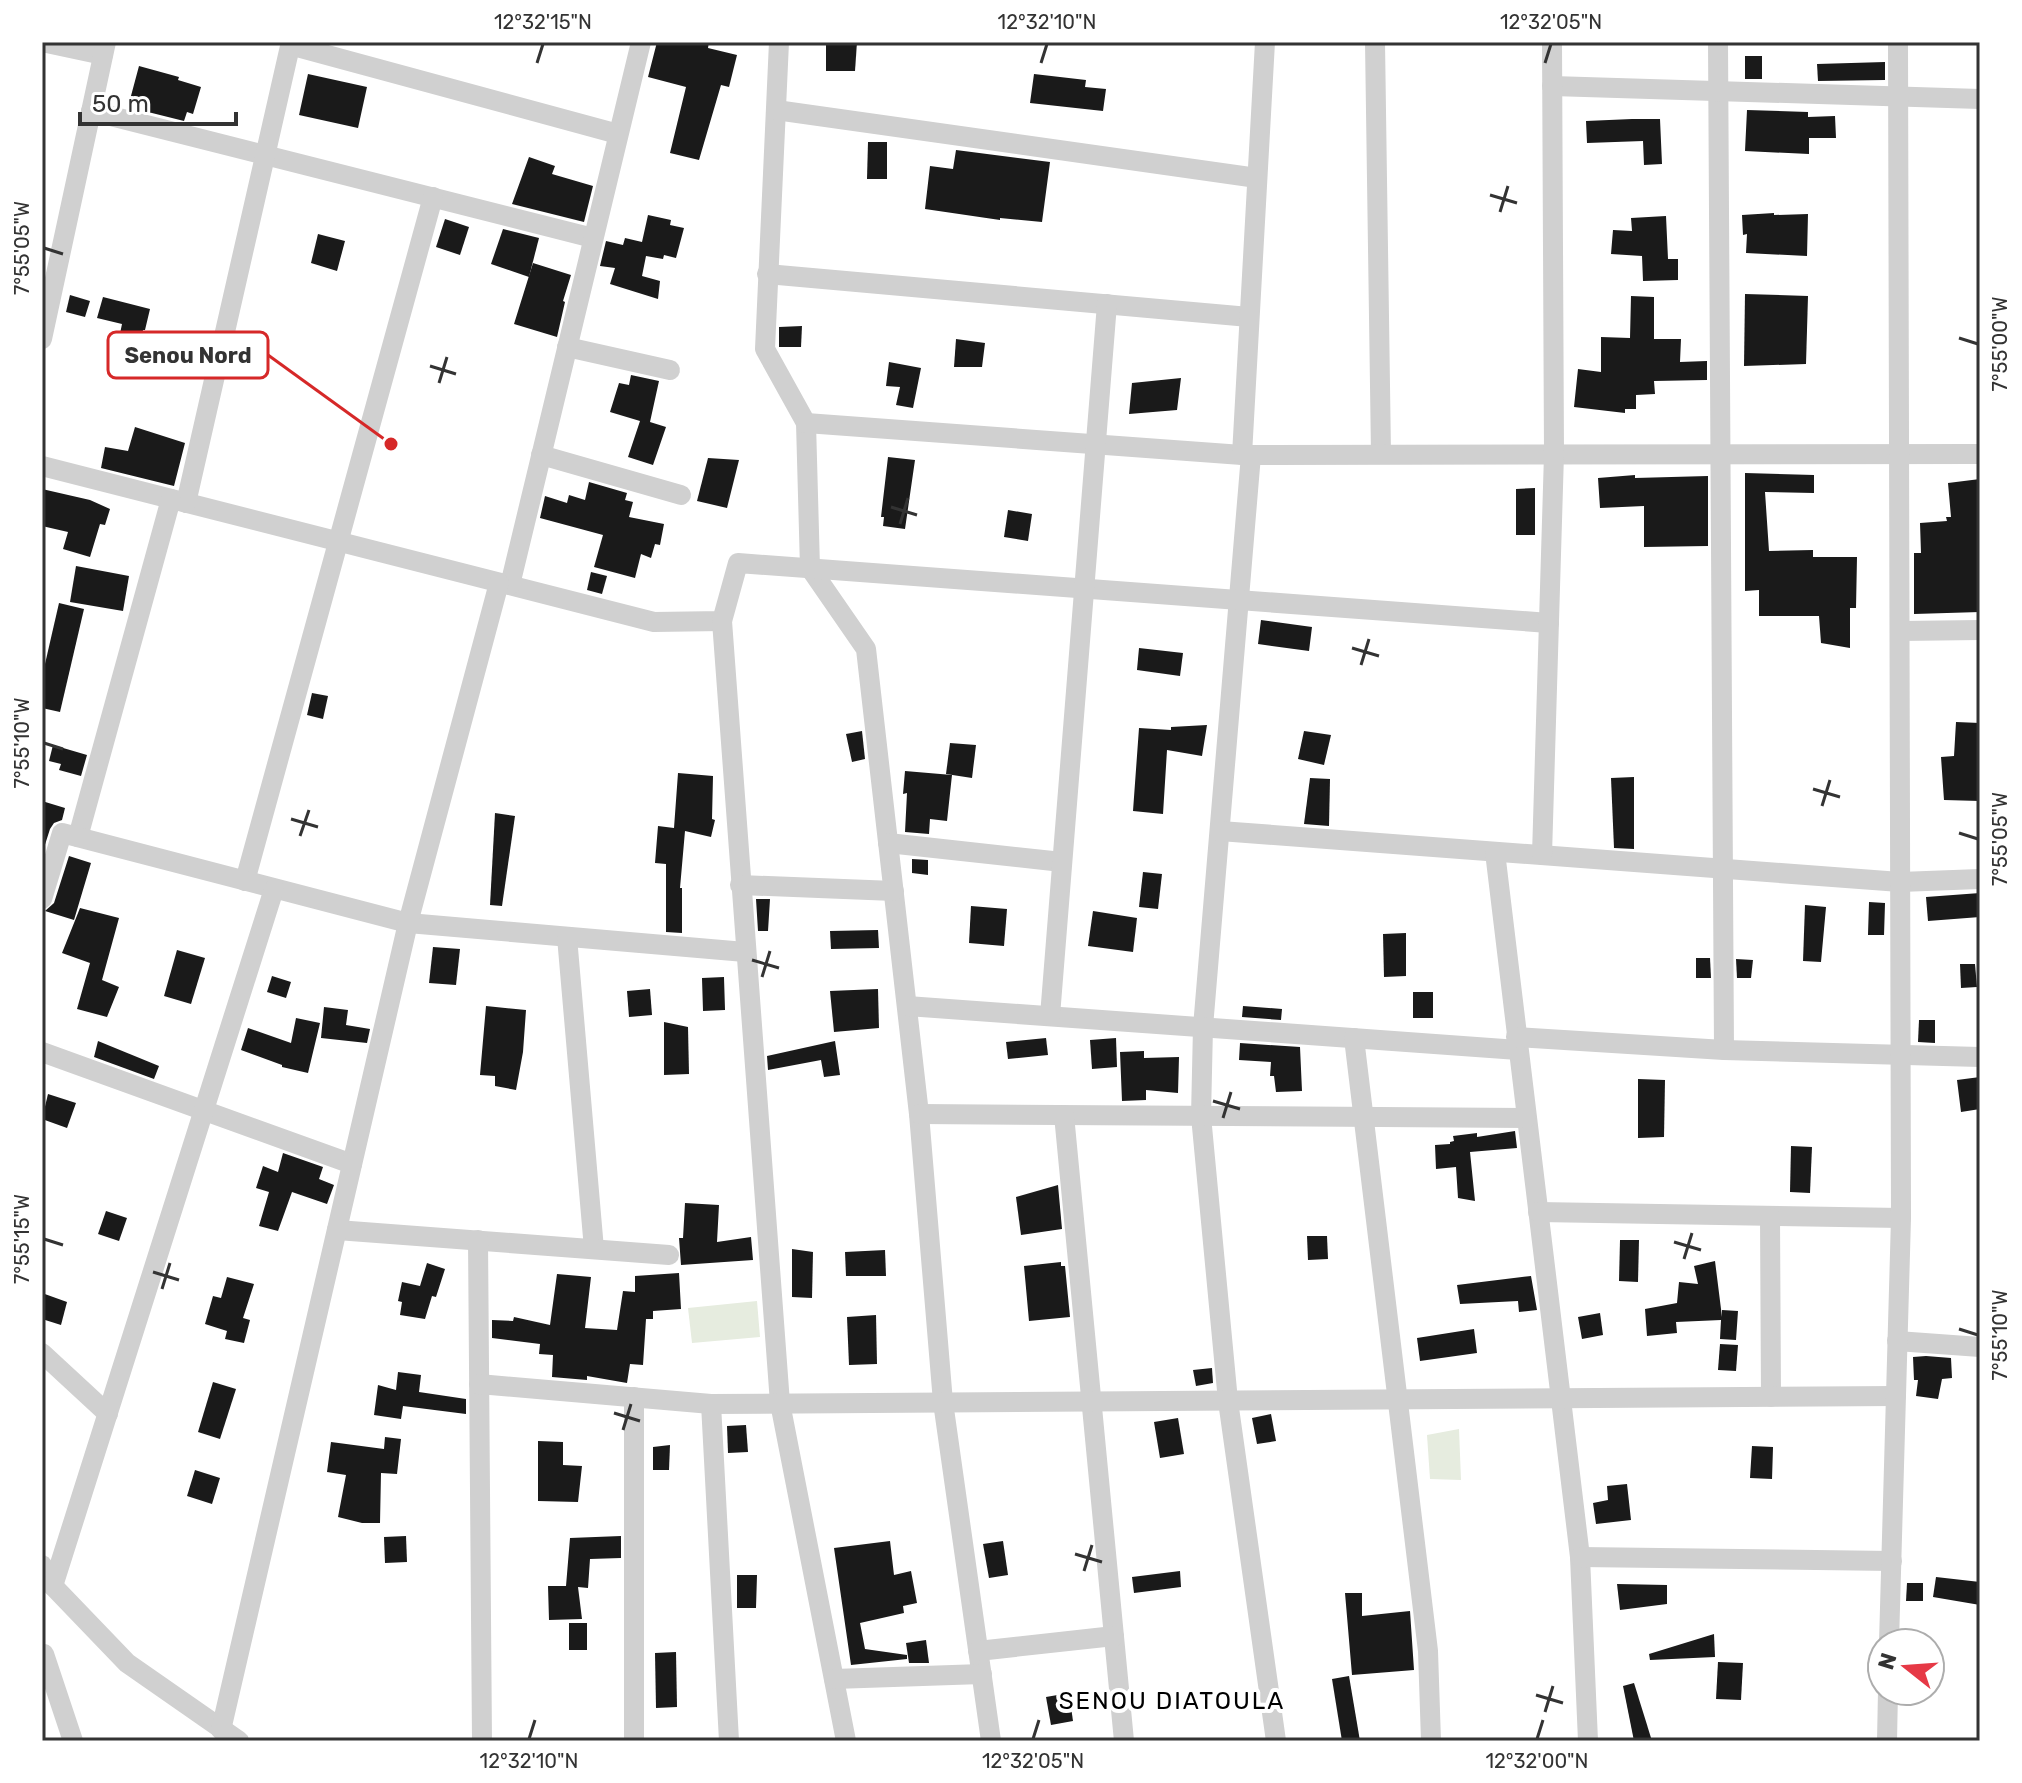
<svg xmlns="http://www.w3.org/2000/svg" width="2022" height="1783" font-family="Rubik,sans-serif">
<rect width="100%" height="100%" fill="#fff"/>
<!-- green -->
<g fill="#e6ecdf">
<polygon points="757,1301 760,1337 692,1343 688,1308"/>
<polygon points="1459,1429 1461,1480 1430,1479 1427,1435"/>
</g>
<!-- building -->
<g fill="#1a1a1a">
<polygon points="657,42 709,42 708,48 737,55 729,87 721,85 699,160 670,153 686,87 648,77"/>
<polygon points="826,42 857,42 855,71 826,71"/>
<rect x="1745" y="56" width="17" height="23"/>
<polygon points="1885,62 1885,80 1818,81 1817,64"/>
<polygon points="139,66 179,77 178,80 201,87 193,114 187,112 184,121 128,107"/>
<polygon points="308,74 367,87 358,128 299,115"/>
<polygon points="1034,74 1086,80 1085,87 1106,89 1103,111 1030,103"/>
<polygon points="1747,110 1808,112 1808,117 1835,116 1836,138 1809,138 1809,154 1745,151"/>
<polygon points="1632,119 1660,119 1662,164 1644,165 1643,141 1587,143 1586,121"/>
<polygon points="868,142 887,142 887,179 867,179"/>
<polygon points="956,150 1050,162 1042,222 1000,218 1000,220 925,209 930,166 953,169"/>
<polygon points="529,157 555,166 552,174 593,186 584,222 512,204"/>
<polygon points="1774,213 1774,215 1808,214 1807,256 1746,253 1747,234 1743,235 1742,215"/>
<polygon points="648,215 671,220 670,225 684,228 676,258 664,255 663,259 646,256 642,276 660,281 658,299 610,284 615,268 600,266 606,241 623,245 625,238 642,242"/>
<polygon points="1666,216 1668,259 1678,259 1678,280 1643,281 1642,256 1611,254 1613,230 1632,231 1631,218"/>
<polygon points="445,219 469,227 460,255 436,247"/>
<polygon points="503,229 539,238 529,277 491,264"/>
<polygon points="318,234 345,241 337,271 311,263"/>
<polygon points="533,263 571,275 563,301 565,302 557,337 514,324"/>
<polygon points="1745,294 1808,296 1806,364 1744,366"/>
<polygon points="70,295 90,301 85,317 66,312"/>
<polygon points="1631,296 1654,297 1654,339 1681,339 1680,362 1707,361 1707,380 1654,381 1655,394 1636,395 1636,409 1625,409 1625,413 1574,407 1578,369 1601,372 1601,337 1630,338"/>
<polygon points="103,297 150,309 145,330 143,330 135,367 114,363 122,324 97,318"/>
<polygon points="802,326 801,347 779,347 779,327"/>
<polygon points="956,339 985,343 982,367 954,367"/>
<polygon points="889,362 921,368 913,408 896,405 900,387 886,386"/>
<polygon points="631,375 659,381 650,422 666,427 653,465 628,457 640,421 610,412 619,383 629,385"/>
<polygon points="1181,378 1177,410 1129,414 1132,383"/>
<polygon points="135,427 185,443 174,486 101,468 105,447 128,451"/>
<polygon points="888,457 915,460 905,529 883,526 884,517 881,517"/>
<polygon points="708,458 739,460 727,508 697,501"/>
<polygon points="1745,473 1814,475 1814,493 1765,492 1769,551 1813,550 1813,557 1857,557 1856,608 1850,608 1850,648 1821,643 1819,616 1759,616 1759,590 1745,591"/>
<polygon points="1635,475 1635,478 1708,476 1708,546 1644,547 1644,506 1600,508 1598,478"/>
<polygon points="1980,479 1980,612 1914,614 1914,553 1921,553 1920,523 1947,521 1946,517 1951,517 1948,483"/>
<polygon points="589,482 627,493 625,500 633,502 629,517 664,524 660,545 655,544 651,558 641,554 635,578 594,567 603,535 540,518 545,496 567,503 569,495 585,500"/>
<polygon points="1535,488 1535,535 1516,535 1516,489"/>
<polygon points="42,489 90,500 110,509 105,525 100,524 90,557 63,549 68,532 42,526"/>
<polygon points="1008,510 1032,514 1028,541 1004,537"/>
<polygon points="76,566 129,576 123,611 70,602"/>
<polygon points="591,572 607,576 602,594 587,590"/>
<polygon points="59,603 84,609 60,712 42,708 42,677"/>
<polygon points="1261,620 1312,627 1309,651 1258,644"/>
<polygon points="1139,648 1183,653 1180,676 1137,670"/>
<polygon points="312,693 328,696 323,719 307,715"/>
<polygon points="1956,722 1980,723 1980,801 1944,800 1941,757 1954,756"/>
<polygon points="1207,725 1202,756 1167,750 1163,814 1133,811 1139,728 1171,730 1171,727"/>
<polygon points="862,731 865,759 852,762 846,734"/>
<polygon points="1304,731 1331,735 1324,765 1298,759"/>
<polygon points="950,743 976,745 972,778 946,774"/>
<polygon points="53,745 87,755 81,776 59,770 61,764 49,761"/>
<polygon points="905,771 952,775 947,821 930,819 929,834 905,832 907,793 903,794"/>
<polygon points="678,773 713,776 712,819 715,820 711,837 685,831 680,888 682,888 682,933 666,932 666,864 655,863 658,826 674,828"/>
<polygon points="1634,777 1634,849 1614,848 1611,778"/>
<polygon points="1310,778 1330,779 1329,826 1304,824"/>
<polygon points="42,801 65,808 62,820 54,823 50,829 42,854"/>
<polygon points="495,813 515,816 502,906 490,905"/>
<polygon points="69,856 91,863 74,920 45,911 54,903"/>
<polygon points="912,859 928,860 928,875 912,873"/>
<polygon points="1143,872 1162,874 1158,909 1139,907"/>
<polygon points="1980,893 1980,917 1928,921 1926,897"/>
<polygon points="756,899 770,899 768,931 758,931"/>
<polygon points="1869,902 1885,903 1884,935 1868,935"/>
<polygon points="1805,905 1826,907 1821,962 1803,961"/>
<polygon points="971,906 1007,909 1004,946 969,943"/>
<polygon points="80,908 119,918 102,980 119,987 107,1017 77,1009 90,963 62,953"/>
<polygon points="1093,911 1137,918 1133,952 1088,946"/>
<polygon points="878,930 879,948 831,949 830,931"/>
<polygon points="1406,933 1406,976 1384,977 1383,934"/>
<polygon points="433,947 460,949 456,985 429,983"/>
<polygon points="177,950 205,958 191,1004 164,996"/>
<polygon points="1696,958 1710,958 1711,978 1696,978"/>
<polygon points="1736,959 1753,960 1751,978 1737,978"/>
<polygon points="1960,964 1975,964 1977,987 1961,988"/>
<polygon points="272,976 291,982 286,998 267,992"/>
<polygon points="724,977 725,1010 703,1011 702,978"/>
<polygon points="650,989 652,1015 629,1017 627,991"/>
<polygon points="878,989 879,1028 834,1032 830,991"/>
<rect x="1413" y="992" width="20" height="26"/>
<polygon points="486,1006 526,1010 523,1052 516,1090 495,1086 495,1076 480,1075"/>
<polygon points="1243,1006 1282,1009 1281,1020 1242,1017"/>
<polygon points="324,1007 348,1010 346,1025 370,1029 367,1043 321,1038"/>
<polygon points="296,1018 320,1023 308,1073 282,1067 282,1065 241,1050 248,1028 291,1043"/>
<polygon points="1919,1020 1935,1020 1935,1043 1918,1042"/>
<polygon points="664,1022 688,1027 689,1074 664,1075"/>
<polygon points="1046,1038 1048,1055 1008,1059 1006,1042"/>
<polygon points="1116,1038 1117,1067 1092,1069 1090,1040"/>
<polygon points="98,1041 159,1066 154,1079 94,1057"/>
<polygon points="835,1041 840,1075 824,1077 821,1060 768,1070 767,1056"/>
<polygon points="1240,1043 1300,1047 1302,1091 1276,1092 1274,1076 1270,1076 1271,1062 1239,1060"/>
<polygon points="1144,1051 1144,1058 1179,1057 1178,1093 1146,1090 1146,1100 1122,1101 1120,1052"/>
<polygon points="1980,1077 1980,1109 1961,1112 1957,1080"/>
<polygon points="1638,1079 1665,1080 1664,1137 1638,1138"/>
<polygon points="48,1094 76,1103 67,1128 42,1119"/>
<polygon points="1515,1131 1517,1148 1470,1152 1475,1201 1458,1198 1456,1167 1436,1169 1435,1145 1450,1144 1450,1142 1454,1141 1453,1136 1477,1133 1477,1137"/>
<polygon points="1791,1146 1812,1147 1810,1193 1790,1192"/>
<polygon points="283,1153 323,1167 319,1179 334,1185 327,1204 292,1192 278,1231 259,1226 269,1192 256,1188 263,1166 278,1172"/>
<polygon points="1058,1185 1062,1229 1021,1235 1016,1197"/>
<polygon points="685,1203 719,1205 717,1242 751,1237 753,1260 681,1265 679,1238 683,1238"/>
<polygon points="106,1211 127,1218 119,1241 98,1234"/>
<polygon points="1307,1236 1327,1236 1328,1259 1308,1260"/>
<polygon points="1620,1240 1639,1240 1638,1282 1619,1281"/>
<polygon points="792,1249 813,1252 812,1298 792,1297"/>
<polygon points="885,1250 886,1276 846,1276 845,1252"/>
<polygon points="1715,1261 1722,1317 1722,1310 1738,1311 1736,1340 1720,1339 1721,1320 1676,1322 1677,1333 1647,1336 1645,1309 1677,1303 1679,1282 1698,1284 1694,1266"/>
<polygon points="1061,1262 1061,1266 1065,1266 1070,1317 1029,1321 1024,1266"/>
<polygon points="427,1263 445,1269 436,1297 432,1296 425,1319 400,1315 402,1302 398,1301 402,1282 420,1286"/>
<polygon points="679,1273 681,1309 653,1311 653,1319 646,1319 643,1365 630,1364 627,1383 587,1376 587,1380 552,1377 553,1355 539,1354 540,1344 492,1338 492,1320 513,1321 514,1317 550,1325 557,1274 591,1277 585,1328 617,1330 623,1291 635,1292 635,1276"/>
<polygon points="1531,1276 1537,1310 1519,1312 1518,1301 1460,1304 1457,1285"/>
<polygon points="227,1277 254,1284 243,1318 250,1320 244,1343 225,1339 227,1331 205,1324 213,1296 221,1298"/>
<polygon points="42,1293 67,1302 61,1325 42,1319"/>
<polygon points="1600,1313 1603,1335 1582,1339 1578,1317"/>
<polygon points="876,1315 877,1364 849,1365 847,1317"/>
<polygon points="1474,1329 1477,1353 1420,1361 1417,1338"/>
<polygon points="1720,1344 1738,1345 1736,1371 1718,1370"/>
<polygon points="1926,1356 1951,1358 1952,1378 1942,1379 1938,1399 1916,1396 1918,1380 1914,1380 1913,1357"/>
<polygon points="1212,1368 1213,1383 1196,1386 1193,1370"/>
<polygon points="398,1372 421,1375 419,1392 466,1399 466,1414 403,1406 401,1419 374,1415 378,1385 396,1390"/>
<polygon points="213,1382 236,1389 220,1439 198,1432"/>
<polygon points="1271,1414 1276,1441 1257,1444 1252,1418"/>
<polygon points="1178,1418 1184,1454 1160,1458 1154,1422"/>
<polygon points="746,1425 748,1452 728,1453 727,1426"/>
<polygon points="385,1437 401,1439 397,1474 381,1473 380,1523 362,1523 338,1517 346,1475 327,1472 331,1442 384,1449"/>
<polygon points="538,1441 563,1442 563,1465 582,1466 578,1502 538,1501"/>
<polygon points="670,1445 669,1470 653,1470 653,1447"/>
<polygon points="1752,1446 1773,1447 1772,1479 1750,1478"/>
<polygon points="195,1470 220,1478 212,1504 187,1496"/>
<polygon points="1627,1484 1631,1520 1596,1524 1593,1503 1608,1500 1607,1486"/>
<polygon points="406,1536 407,1562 385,1563 384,1537"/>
<polygon points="621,1536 621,1558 590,1559 588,1588 578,1587 582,1619 549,1620 548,1586 566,1586 570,1538"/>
<polygon points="890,1541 894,1575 911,1571 917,1603 903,1606 904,1613 860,1623 865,1649 907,1655 907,1659 851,1665 834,1548"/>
<polygon points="1003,1541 1008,1575 989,1578 983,1544"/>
<polygon points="1180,1571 1181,1587 1134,1593 1132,1577"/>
<polygon points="737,1575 757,1575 756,1608 737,1608"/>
<polygon points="1936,1577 1980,1582 1980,1605 1933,1597"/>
<polygon points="1907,1583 1923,1583 1923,1601 1906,1601"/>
<polygon points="1617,1584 1667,1585 1667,1604 1620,1610"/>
<polygon points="1345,1593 1362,1593 1362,1616 1410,1611 1414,1670 1352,1675"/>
<rect x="569" y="1623" width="18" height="27"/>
<polygon points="1714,1634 1715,1657 1650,1660 1649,1654"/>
<polygon points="926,1640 929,1663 909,1663 906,1643"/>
<polygon points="676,1652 677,1707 656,1708 655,1653"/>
<polygon points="1718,1662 1743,1663 1741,1700 1716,1699"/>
<polygon points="1349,1676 1360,1741 1342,1741 1332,1679"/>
<polygon points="1634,1683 1652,1741 1634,1741 1623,1686"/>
<polygon points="1069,1693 1073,1721 1051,1725 1046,1697"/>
</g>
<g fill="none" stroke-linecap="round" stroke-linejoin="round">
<!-- minor -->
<g stroke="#d0d0d0" stroke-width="20">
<polyline points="42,42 103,55"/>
<polyline points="779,42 765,349 806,423 810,568 866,649 919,1114 943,1402 991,1741"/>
<polyline points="1375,42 1381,454"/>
<polyline points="1718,42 1724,1050"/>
<polyline points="290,45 618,134"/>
<polyline points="1552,86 1980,99"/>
<polyline points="776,110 1257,178"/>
<polyline points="91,111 593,238"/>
<polyline points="767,274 1249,317"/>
<polyline points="42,339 106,42"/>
<polyline points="567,347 670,370"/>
<polyline points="806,423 1242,455 1980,454"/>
<polyline points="541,455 681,495"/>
<polyline points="1242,455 1265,42"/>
<polyline points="1251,455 1203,1027 1201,1116 1228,1401 1276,1741"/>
<polyline points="42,466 654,622 722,621 738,563 1549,623"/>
<polyline points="186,503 291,42"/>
<polyline points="510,585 641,42"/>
<polyline points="722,621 780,1403 846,1741"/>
<polyline points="1900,631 1980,630"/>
<polyline points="1220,831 1900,882 1980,879"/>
<polyline points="78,837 171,499"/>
<polyline points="888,843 1062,862"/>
<polyline points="1495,852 1580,1557 1588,1741"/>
<polyline points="1542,855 1554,454 1552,42"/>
<polyline points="245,881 433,197"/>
<polyline points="740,885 894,891"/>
<polyline points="42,899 62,833 408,923 745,952"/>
<polyline points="567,937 594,1249"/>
<polyline points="907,1006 1518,1050"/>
<polyline points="1050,1016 1107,304"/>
<polyline points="1516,1037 1724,1050 1980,1057"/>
<polyline points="1354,1038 1428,1651 1431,1741"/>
<polyline points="42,1052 352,1164"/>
<polyline points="919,1114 1526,1118"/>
<polyline points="1064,1115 1124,1741"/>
<polyline points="1538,1212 1901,1218"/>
<polyline points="1770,1217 1771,1397"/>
<polyline points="337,1230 669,1255"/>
<polyline points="478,1240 482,1741"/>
<polyline points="1897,1341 1980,1347"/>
<polyline points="42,1353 108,1414"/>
<polyline points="479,1384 711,1404 1896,1396"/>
<polyline points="634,1397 634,1741"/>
<polyline points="711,1404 729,1741"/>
<polyline points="1580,1557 1892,1561"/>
<polyline points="42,1565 53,1586 127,1663 239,1741"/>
<polyline points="53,1586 274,889"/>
<polyline points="1889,1643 1901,1218 1898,42"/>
<polyline points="978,1651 1114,1636"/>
<polyline points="44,1654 73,1741"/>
<polyline points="834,1679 982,1674"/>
<polyline points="221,1730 408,923 499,583"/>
<polyline points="1887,1741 1888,1691"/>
</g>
</g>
<!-- ticks -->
<path fill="none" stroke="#333" stroke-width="3" d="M537,63L543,44M1041,63L1047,44M1545,63L1551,44M1490,195L1517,203M1500,212L1508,186M44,248L63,254M1959,338L1978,344M430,366L456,374M439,383L447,357M891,507L917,515M900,524L908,498M1352,648L1379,656M1361,665L1369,639M44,743L63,749M1813,789L1840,797M1822,806L1830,780M291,819L318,827M1959,833L1978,839M300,836L309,810M752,960L779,968M762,977L770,951M1213,1101L1240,1109M1223,1118L1231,1092M44,1239L63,1245M1674,1242L1701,1250M1684,1259L1692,1233M153,1272L179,1280M162,1289L170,1263M1959,1329L1978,1335M614,1413L640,1421M623,1430L631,1404M1075,1554L1102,1562M1084,1571L1092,1545M1536,1695L1563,1703M1545,1712L1553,1686M529,1739L535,1720M1033,1739L1039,1720M1537,1739L1543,1720"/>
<g text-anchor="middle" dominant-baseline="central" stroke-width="8" stroke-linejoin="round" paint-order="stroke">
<!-- quarter labels -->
<g font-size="24" letter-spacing="2" fill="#000" stroke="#fff">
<text x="1172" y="1701">SENOU DIATOULA</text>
</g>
</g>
<!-- callouts -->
<path fill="none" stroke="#d62828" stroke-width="3" d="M391 444L268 355"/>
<circle fill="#d62828" stroke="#fff" stroke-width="3" cx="391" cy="444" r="8"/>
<rect fill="#fff" stroke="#d62828" stroke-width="3" x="108" y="332" width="160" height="46" rx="8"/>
<g font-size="22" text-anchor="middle" font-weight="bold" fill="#333">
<text x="188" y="363">Senou Nord</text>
</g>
<!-- border -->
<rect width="2022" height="1783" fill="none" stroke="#ffffff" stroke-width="88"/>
<!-- north arrow -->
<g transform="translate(1906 1667) rotate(287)"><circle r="38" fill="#ffffff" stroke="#adadad" stroke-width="2"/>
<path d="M0-6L14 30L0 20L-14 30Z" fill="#e63946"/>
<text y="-12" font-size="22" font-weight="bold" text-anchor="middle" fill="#333333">N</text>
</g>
<!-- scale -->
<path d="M80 112v12h156v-12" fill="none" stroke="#333333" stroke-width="4"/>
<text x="92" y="112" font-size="24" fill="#333333" stroke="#ffffff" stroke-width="6" paint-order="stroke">50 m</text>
<rect x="44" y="44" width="1934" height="1695" fill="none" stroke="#333" stroke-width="3"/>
<g font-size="20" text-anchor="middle" fill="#333">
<text x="543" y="29">12°32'15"N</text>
<text x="1047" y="29">12°32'10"N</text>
<text x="1551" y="29">12°32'05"N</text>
<text transform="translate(22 248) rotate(-90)" y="7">7°55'05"W</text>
<text transform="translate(2000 344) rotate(-90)" y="7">7°55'00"W</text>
<text transform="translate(22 743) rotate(-90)" y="7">7°55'10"W</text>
<text transform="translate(2000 839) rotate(-90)" y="7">7°55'05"W</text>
<text transform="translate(22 1239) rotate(-90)" y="7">7°55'15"W</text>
<text transform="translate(2000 1335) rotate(-90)" y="7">7°55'10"W</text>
<text x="529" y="1768">12°32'10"N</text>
<text x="1033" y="1768">12°32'05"N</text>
<text x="1537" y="1768">12°32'00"N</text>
</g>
</svg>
